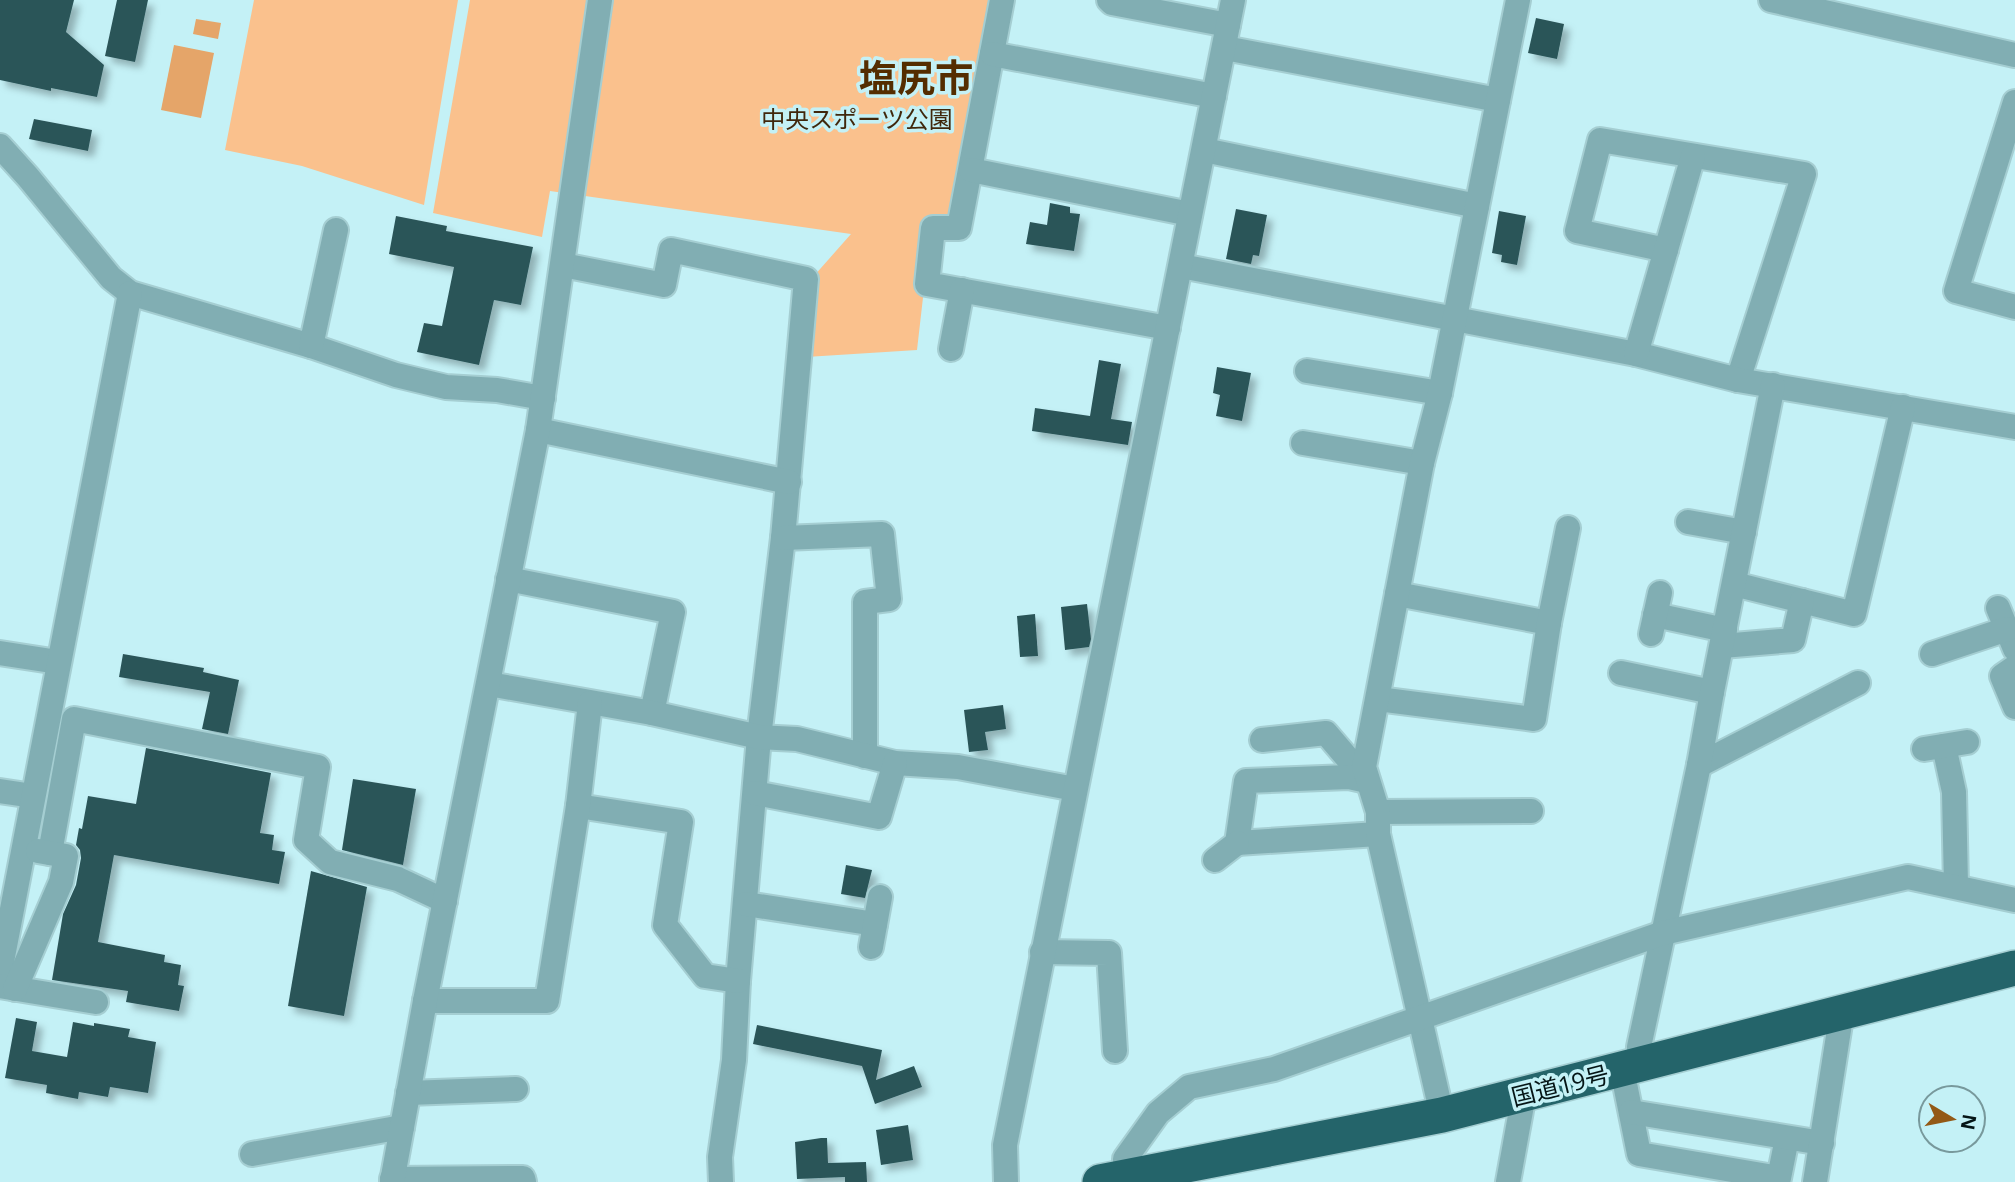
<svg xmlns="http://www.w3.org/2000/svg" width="2015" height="1182" font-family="'Open Sans','Noto Sans JP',sans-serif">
<defs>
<filter id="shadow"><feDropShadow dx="6" dy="6" stdDeviation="3.5" flood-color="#0004"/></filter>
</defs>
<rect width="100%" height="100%" fill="#c4f1f6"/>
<!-- green -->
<g fill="#fac18d">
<polygon points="254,0 458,0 424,205 302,166 225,150"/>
<polygon points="470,0 997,0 958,218 932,219 917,350 806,357 813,277 851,234 550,191 542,237 433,213"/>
</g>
<!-- water -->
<g fill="#e5a569">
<polygon points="196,19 221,23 218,39 193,34"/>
<polygon points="174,45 214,53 201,118 161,110"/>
</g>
<!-- building -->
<g fill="#2c5559" filter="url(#shadow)">
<polygon points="0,0 74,0 66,32 104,65 97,97 51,88 51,91 0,80"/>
<polygon points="117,0 148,0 135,62 105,56"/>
<polygon points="1536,18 1564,24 1557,59 1528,53"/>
<polygon points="34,119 92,130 88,151 29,139"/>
<polygon points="1050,203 1070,207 1070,213 1080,214 1074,251 1026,244 1030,222 1047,225"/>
<polygon points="1236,209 1267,215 1259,256 1253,255 1251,264 1226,259"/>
<polygon points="1499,211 1526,216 1517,265 1501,262 1502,255 1492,253"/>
<polygon points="396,216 447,226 446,231 533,247 521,305 494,300 479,365 417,352 424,323 442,326 454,267 389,254"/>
<polygon points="1099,360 1121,364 1111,419 1132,422 1128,445 1032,431 1035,408 1090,416"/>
<polygon points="1217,367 1251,373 1242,421 1216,416 1220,395 1213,393"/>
<polygon points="1087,604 1091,639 1089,647 1065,650 1061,607"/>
<polygon points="1035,614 1038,656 1020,657 1017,616"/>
<polygon points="123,654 204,668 203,672 239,680 228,734 202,729 210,692 119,677"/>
<polygon points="1003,705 1006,729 985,732 988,750 969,752 964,710"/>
<polygon points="146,748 271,773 260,833 274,835 272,850 285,852 279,884 114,855 98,942 165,955 164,962 181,965 178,985 184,986 179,1011 126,1002 128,991 52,980 63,914 76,885 81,858 80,850 76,845 79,828 82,829 88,796 136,804"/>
<polygon points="353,779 416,789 403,865 342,850"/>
<polygon points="846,865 872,870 865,898 841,894"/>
<polygon points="311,871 367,887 344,1016 288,1006"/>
<polygon points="16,1018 37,1022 32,1051 67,1057 73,1022 94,1026 94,1023 130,1029 128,1037 156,1042 148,1093 110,1087 108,1097 79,1092 78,1099 46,1093 47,1085 5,1078"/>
<polygon points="757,1025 882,1050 876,1080 914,1066 922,1087 875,1104 862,1066 753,1044"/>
<polygon points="908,1125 913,1160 881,1165 876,1130"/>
<polygon points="821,1138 827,1138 828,1163 866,1162 867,1182 845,1182 845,1177 797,1179 795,1142"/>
</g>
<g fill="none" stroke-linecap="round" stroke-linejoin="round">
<!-- minor casing -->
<g stroke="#a5ced2" stroke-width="28">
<g id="minor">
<polyline points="1002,0 959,228 933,228 927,284 1168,328"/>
<polyline points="1109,0 1112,3 1228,25"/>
<polyline points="1771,0 2015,55"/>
<polyline points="1225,48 1498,100"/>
<polyline points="992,54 1214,96"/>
<polyline points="2015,102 1956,291 2015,307"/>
<polyline points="0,146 28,177 111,278 130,293 311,346 396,375 446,387 497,390 543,398"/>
<polyline points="1204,150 1477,206"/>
<polyline points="971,170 1190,214"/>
<polyline points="1666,250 1577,231 1600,140 1804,174 1738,380"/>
<polyline points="563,265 664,285 671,250 806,279 783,538 759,737 738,981 734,1060 720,1157 721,1182"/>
<polyline points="1181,266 1636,354 1738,380 2015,427"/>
<polyline points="311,346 336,230"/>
<polyline points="951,349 962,290"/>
<polyline points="1636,354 1693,156"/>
<polyline points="1307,371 1440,393"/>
<polyline points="538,430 789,482"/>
<polyline points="1303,443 1422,463"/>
<polyline points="1688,522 1744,532"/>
<polyline points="783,538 882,534 889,599 865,602 865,756"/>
<polyline points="508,579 673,612 652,713"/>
<polyline points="1734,584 1854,614 1903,407"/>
<polyline points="1397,594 1549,623"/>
<polyline points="1998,608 2015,649"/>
<polyline points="1655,615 1725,630"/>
<polyline points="1651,634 1660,593"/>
<polyline points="1722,646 1793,640 1802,601"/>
<polyline points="0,653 58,662"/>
<polyline points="1932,654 2007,629"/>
<polyline points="2015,667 2002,676 2015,707"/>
<polyline points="1621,673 1712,692"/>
<polyline points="489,684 652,713 759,737 797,739 895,763 958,767 1075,789"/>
<polyline points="1378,699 1534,719 1549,623 1568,528"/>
<polyline points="1262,740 1326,733 1367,781"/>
<polyline points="1944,746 1954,792 1956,886"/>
<polyline points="1924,749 1967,742"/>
<polyline points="1699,765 1858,683"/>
<polyline points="1367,781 1349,777 1246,781 1237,843 1378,834"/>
<polyline points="0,791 33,796"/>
<polyline points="755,793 879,817 895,763"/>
<polyline points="578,806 681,822 665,925 705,976 738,981"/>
<polyline points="1378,812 1531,811"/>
<polyline points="50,853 74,719 318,767 306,840 330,862 398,879 445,901"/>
<polyline points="1215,860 1237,843"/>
<polyline points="746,904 875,924"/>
<polyline points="871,947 880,897"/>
<polyline points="1042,952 1109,953 1115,1051"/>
<polyline points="0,972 130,293"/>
<polyline points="0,986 96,1002"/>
<polyline points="15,989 61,882 66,856 38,851"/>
<polyline points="425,1001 547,1001 578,806 590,703"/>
<polyline points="1639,1065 1639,1047 1699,765 1712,692 1773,385"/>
<polyline points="1622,1069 1639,1154 1779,1178 1787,1138"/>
<polyline points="408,1093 516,1089"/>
<polyline points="1631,1112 1822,1143"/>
<polyline points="1442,1115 1378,834 1378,812 1364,767 1422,463 1440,393 1518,0"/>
<polyline points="252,1154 402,1127"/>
<polyline points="1126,1177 1125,1159 1158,1113 1189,1087 1274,1069 1663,933 1908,877 2015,900"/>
<polyline points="392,1179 523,1178 524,1182"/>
<polyline points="392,1182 425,1001 538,430 600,0"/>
<polyline points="1006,1182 1005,1145 1233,0"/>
<polyline points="1508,1182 1524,1094"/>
<polyline points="1815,1182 1842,1011"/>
</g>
</g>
<!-- highway casing -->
<g stroke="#a5ced2" stroke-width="38">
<polyline id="highway" points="1100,1182 1442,1115 2015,968"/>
</g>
<!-- minor -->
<use href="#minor" stroke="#81aeb3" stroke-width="24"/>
<!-- highway -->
<use href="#highway" stroke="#24646a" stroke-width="35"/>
</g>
<g text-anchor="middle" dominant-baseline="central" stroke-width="7" stroke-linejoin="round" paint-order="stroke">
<!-- park labels -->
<g font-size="24" fill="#40270c" stroke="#c4f1f6">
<text x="857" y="118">中央スポーツ公園</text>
</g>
<!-- street labels -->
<g font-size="24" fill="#051516" stroke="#c4f1f6">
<text transform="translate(1560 1085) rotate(-14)">国道19号</text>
</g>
<!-- town labels -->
<g font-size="38" font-weight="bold" fill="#542d00" stroke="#c4f1f6">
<text x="916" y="77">塩尻市</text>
</g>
</g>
<!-- north arrow -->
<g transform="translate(1952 1119) rotate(100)"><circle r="33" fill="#c4f1f6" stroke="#78999c" stroke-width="2"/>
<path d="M0-5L12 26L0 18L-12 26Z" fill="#935916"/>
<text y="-10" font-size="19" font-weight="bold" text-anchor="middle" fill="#051516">N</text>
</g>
</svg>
